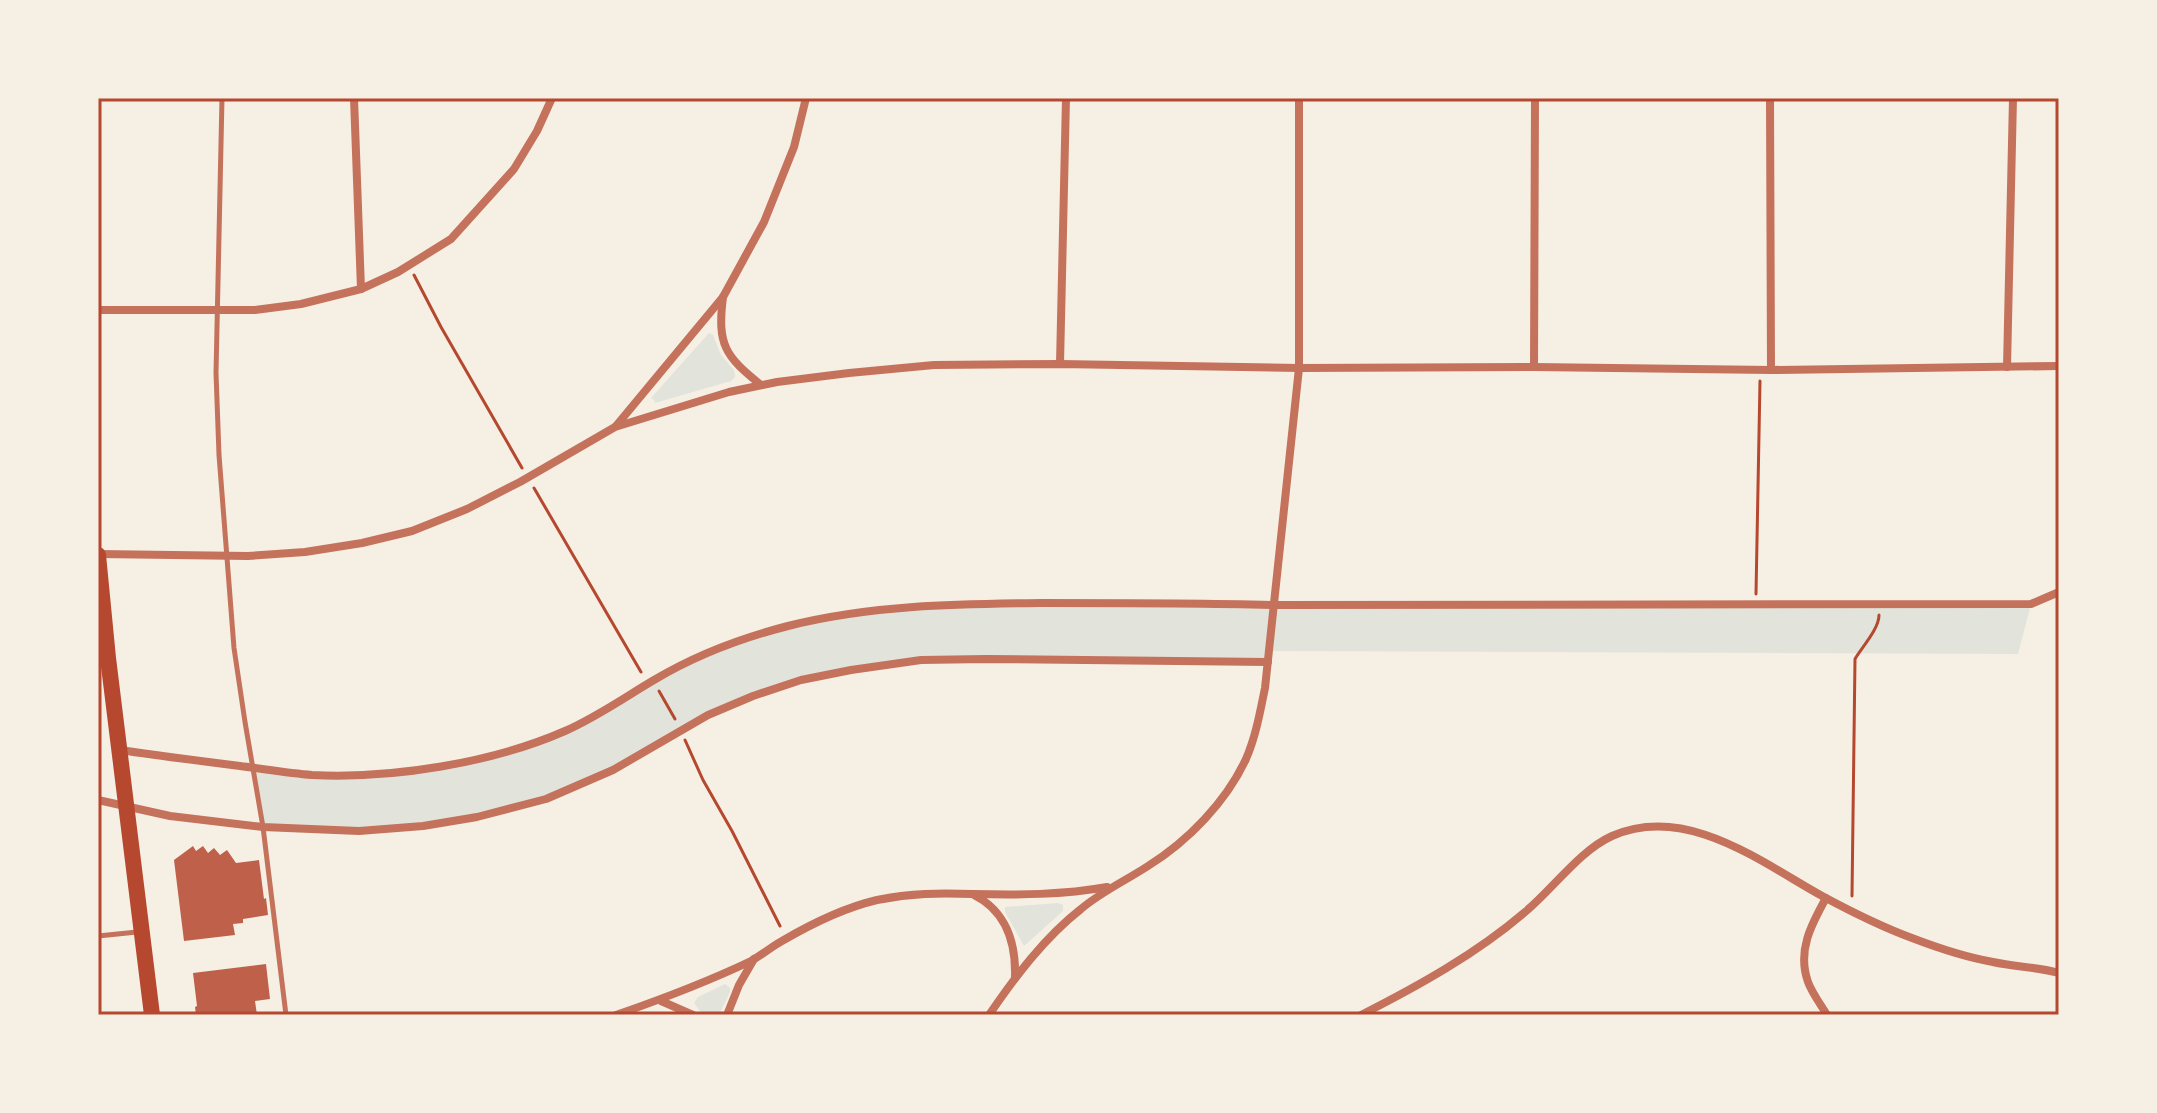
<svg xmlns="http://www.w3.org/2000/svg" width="2157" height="1113" font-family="Commissioner,sans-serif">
<rect width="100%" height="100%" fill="#f6efe4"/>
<!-- green -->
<g fill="#e2e4dc">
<polygon points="709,333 713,335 721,355 734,370 735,377 731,381 655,403 654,400 651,398"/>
<polygon points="944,604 2031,604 2018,654 1270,651 1268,662 921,660 801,680 708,715 613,770 546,799 477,817 359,831 263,827 253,768 363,775 472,760 564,731 696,657 788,626"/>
<polygon points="1058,903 1063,905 1063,911 1024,946 1005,912 1005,907"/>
<polygon points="725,984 730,988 730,992 719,1015 703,1015 694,1003 698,997"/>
</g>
<!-- building -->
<g fill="#bf614a">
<polygon points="193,846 196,851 203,846 208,853 214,848 220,855 227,850 236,863 259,860 264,899 266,898 268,915 243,919 243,923 233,924 235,935 184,941 174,860"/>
<polygon points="266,964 270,999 255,1001 257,1015 196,1015 195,1007 197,1006 193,973"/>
</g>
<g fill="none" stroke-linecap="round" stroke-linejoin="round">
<!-- path -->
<g stroke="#b5482f" stroke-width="3">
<polyline points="414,275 441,327 522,468"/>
<polyline points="534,488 641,672"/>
<polyline points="1756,594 1760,381"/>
<polyline points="659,691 675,719"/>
<polyline points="685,740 703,780 732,831 780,926"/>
<path d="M1852,896L1855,659C1862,647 1879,629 1879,615"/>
</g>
<!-- service -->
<g stroke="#c5725c" stroke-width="5">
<polyline points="222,98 216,373 219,455 234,648 245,722 263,827 286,1015"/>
<polyline points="98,936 137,932"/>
</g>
<!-- minor -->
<g stroke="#c5725c" stroke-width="8">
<polyline points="354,98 361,289"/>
<polyline points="1770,98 1771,370"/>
<path d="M723,297C717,345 725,356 761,385"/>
<polyline points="98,310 255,310 301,304 361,289 398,272 451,239 514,169 537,131 552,98"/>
<polyline points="1060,364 1066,98"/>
<polyline points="1534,367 1535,98"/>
<polyline points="2007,367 2013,98"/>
<polyline points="616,426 723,297 764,222 794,147 806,98"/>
<polyline points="98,554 248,556 305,552 362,543 412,531 467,509 520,482 615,427 729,392 777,382 849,373 934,365 1060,364 1299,368 1534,367 1771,370 2059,366"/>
<path d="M120,750C160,756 200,761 240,766C264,769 288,773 312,775C392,779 492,763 565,731C597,717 625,697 654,680C696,655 741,638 788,626C871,605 955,604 1040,603C1118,603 1197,603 1275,605L2031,604L2059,592"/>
<polyline points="98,800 170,816 263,827 359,831 423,826 477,817 546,799 613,770 708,715 753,696 801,680 851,670 921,660 986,659 1268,662"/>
<path d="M974,895C1006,911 1016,943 1015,977"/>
<path d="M1826,898C1811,925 1797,951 1808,982C1812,993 1821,1005 1827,1015"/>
<polyline points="661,1001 693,1015"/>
<path d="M616,1015C662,999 707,982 751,961C762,955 771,947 782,941C811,924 843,908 877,900C912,893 938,893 973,894C1018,895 1063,895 1107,887"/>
<polyline points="727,1015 739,985 754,959"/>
<path d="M989,1015C1015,977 1044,938 1081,909C1101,892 1125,881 1148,866C1188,841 1226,802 1246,759C1256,736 1260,712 1265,688L1299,368V98"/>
<path d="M1361,1015C1418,986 1476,954 1525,912C1553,889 1579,851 1612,836C1687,803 1762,863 1824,897C1852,912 1882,927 1912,938C1938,948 1965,957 1993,962C2015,967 2038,967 2059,973"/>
</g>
<!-- primary -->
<polyline stroke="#b5482f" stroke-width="16" points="98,555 108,658 152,1015"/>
</g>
<!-- border -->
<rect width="2157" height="1113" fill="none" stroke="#f6efe4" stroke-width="200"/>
<rect x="100" y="100" width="1957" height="913" fill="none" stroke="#b5482f" stroke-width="3"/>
</svg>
